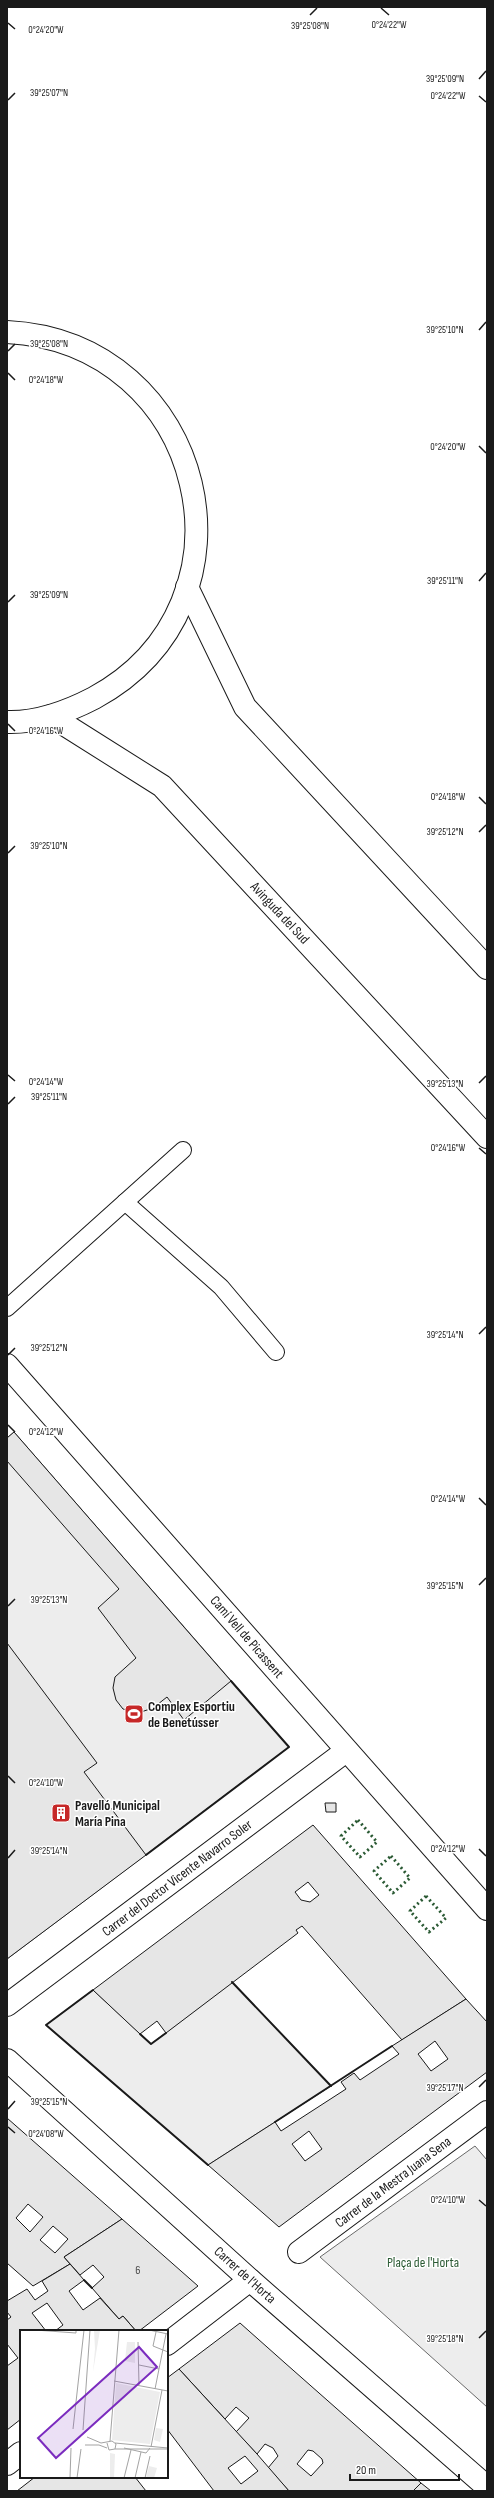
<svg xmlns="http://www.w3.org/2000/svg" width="494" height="2498" font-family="'Sofia Sans Condensed',sans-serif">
<rect width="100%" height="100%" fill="#fff"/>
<!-- built -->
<g fill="#ededed" stroke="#6a6a6a">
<polygon points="14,1432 289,1747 7,1959 7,1438"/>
<polygon points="232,1982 331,2086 208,2165 46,2025 93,1990 151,2044"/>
<polygon points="475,2146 487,2160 487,2407 320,2257"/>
</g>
<!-- building -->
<g fill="#e6e6e6" stroke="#1a1a1a" fill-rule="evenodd">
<polygon points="14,1432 231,1681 184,1720 167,1697 153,1708 138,1713 123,1709 116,1700 113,1688 115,1677 136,1658 98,1608 119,1589 7,1461 7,1438"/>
<polygon points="7,1643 97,1763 84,1772 146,1855 7,1959"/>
<polygon points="325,1803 336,1803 336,1812 326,1812"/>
<path d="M313,1825L466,1999L402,2040L302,1926L296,1930L298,1933L166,2033L157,2021L140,2034L93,1990ZM308,1882L319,1895L310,1902L301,1900L295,1892Z"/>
<path d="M466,1999L487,2022V2072L279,2227L208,2165L275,2122L281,2131L346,2089L341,2082L354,2073L360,2080L399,2054L392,2046ZM435,2041L448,2059L431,2071L418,2054ZM309,2131L322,2149L305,2161L292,2144Z"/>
<path d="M7,2118L122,2219L64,2257L70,2264L33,2286L7,2263ZM28,2204L43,2217L30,2232L16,2218ZM53,2226L68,2239L55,2253L40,2240Z"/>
<polygon points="122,2219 198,2286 139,2331 136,2331 123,2316 119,2319 92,2288 104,2277 93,2265 80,2275 64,2257"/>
<polygon points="70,2264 84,2280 69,2291 83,2310 100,2298 119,2319 123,2316 136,2331 55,2331 63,2325 47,2303 32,2313 46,2331 21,2331 21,2419 7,2430 7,2366 18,2358 7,2344 7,2320 11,2317 7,2312 7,2301 27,2289 35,2300 48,2291 42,2281"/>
<path d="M240,2323L285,2363L421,2483L413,2491H289L268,2468L278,2456L273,2448L265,2444L257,2454L236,2432L249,2418L236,2407L225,2419L179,2369ZM308,2450L313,2451L322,2459L323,2463L311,2476L297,2464Z"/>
<path d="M179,2369L257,2454L289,2491H214L167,2429V2378ZM245,2456L258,2471L241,2484L228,2468Z"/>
<polygon points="35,2477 135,2477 146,2491 17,2491"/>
<polygon points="421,2483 431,2491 413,2491"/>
</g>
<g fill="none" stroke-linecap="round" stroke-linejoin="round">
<!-- lane casing -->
<g stroke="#1a1a1a" stroke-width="18">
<g id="lane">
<polyline points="125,1202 221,1287 276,1352"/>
<polyline points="7,1308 183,1150"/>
</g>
</g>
<!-- street casing -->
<g stroke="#1a1a1a" stroke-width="24">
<g id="street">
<polyline points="7,2005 346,1751"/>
<polyline points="7,2060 250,2280 487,2487"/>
<polyline points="299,2252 487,2112"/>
<polyline points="167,2344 250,2280"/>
<polyline points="7,2464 21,2453"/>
</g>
</g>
<!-- secondary casing -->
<g stroke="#1a1a1a" stroke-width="24">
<g id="secondary">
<path d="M7,332C206,342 269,603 94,698C69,711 36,723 7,722"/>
<polyline points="187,587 245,707 487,968"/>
<polyline points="51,716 162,786 487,1137"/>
<polyline points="7,1365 487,1909"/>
</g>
</g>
<!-- lane -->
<use href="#lane" stroke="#fff" stroke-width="16"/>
<!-- street -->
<use href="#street" stroke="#fff" stroke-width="22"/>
<!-- secondary -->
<use href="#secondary" stroke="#fff" stroke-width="22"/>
<!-- hedge -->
<g stroke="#2b5a34" stroke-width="3" stroke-dasharray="2 3" stroke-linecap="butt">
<polygon points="358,1820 377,1842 360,1857 341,1836"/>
<polygon points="391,1856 410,1878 393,1893 374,1871"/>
<polygon points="426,1896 446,1918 429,1932 410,1911"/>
</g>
<!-- wall -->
<g stroke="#1a1a1a" stroke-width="2">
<polyline points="146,1855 289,1747 231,1681"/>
<polyline points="232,1982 331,2086"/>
<polyline points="93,1990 46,2025 208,2165"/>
<polyline points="140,2034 151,2044 166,2033"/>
<polyline points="275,2122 392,2046"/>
<polyline points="84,2280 92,2288"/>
</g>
</g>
<!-- ticks -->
<path fill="none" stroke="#1a1a1a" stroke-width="1.5" d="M381,8L389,15M310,15L317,8M8,23L15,29M479,79L486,71M479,96L486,102M8,100L15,93M479,330L486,322M8,351L15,344M8,373L15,380M479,446L486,453M479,581L486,573M8,602L15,595M8,724L15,731M479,797L486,804M479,832L486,825M8,853L15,846M8,1075L15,1081M479,1083L486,1076M8,1104L15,1097M479,1148L486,1154M479,1334L486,1327M8,1355L15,1348M8,1425L15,1432M479,1498L486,1505M479,1585L486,1578M8,1606L15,1599M8,1776L15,1783M479,1849L486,1856M8,1858L15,1850M479,2087L486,2080M8,2109L15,2101M8,2127L15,2133M479,2200L486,2206M479,2338L486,2331"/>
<!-- icons -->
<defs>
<g id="stadium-square" transform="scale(1)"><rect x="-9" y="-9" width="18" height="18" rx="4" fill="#c62828" stroke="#fff"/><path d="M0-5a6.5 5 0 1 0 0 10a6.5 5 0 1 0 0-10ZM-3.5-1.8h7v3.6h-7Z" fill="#fff"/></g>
<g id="building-square" transform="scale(1)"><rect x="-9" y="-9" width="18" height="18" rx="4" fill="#c62828" stroke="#fff"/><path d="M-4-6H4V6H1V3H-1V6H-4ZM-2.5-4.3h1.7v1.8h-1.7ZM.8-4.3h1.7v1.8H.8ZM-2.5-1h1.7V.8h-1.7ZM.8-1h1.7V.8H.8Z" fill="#fff"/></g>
</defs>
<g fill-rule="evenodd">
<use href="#stadium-square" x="134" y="1714"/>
<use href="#building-square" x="61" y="1813"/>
</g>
<g text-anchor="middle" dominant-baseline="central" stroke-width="3" stroke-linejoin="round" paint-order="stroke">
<!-- number labels -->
<g font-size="12" fill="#4d4d4d">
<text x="138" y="2270">6</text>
</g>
<!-- street labels -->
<g font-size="14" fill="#1a1a1a" stroke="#fff">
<text transform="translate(280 913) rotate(47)">Avinguda del Sud</text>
<text transform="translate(247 1637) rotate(49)">Camí Vell de Picassent</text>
<text transform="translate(177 1878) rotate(-37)">Carrer del Doctor Vicente Navarro Soler</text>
<text transform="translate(393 2182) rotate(-37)">Carrer de la Mestra Juana Sena</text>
<text transform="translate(245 2275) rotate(42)">Carrer de l’Horta</text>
</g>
<!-- poi labels -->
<g font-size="14" font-weight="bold" fill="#1a1a1a" stroke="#fff" text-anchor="start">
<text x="148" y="1706">Complex Esportiu<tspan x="148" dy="16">de Benetússer</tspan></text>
<text x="75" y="1805">Pavelló Municipal<tspan x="75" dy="16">María Pina</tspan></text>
</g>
<!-- park labels -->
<g font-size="14" fill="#2b5a34" stroke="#fff">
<text x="423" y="2262">Plaça de l'Horta</text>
</g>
</g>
<!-- overview -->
<g transform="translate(20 2330)">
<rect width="148" height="148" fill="#fff"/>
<path d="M74,0H80L73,42L75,19ZM107,12H115V33L105,31ZM96,53L140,62L130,114L92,110ZM136,98L143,99L140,112L134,110ZM90,123L95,124L94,148H90ZM129,136L137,138L134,148H126Z" fill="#ededed"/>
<path fill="none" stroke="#a3a3a3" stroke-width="1" d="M15,0L56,3V0M129,0L148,4M136,2L133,16L148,22M118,12L119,55M119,35L139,39M94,51L148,61M135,59L146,4M53,99L64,0M63,100L70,0M67,107L81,113L92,111L96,114L95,119L89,120L87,113M90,111L99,0M95,113L148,118M65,115H79L87,118M131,117L142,60M104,118L126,123L130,118M95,119H148M50,148L51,118M57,148L61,119M104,148L111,120M115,148L121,122M125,148L130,126"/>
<path fill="#7b2cbf" fill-opacity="0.15" stroke="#7b2cbf" stroke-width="2" d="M119,17L137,37L36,128L18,108Z"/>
<rect width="148" height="148" fill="none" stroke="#1a1a1a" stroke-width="2"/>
</g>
<g font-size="10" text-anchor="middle" fill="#1a1a1a" stroke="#fff" stroke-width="3" stroke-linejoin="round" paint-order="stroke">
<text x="389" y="28">0°24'22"W</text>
<text x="310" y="29">39°25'08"N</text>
<text x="46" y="33">0°24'20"W</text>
<text x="445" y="82">39°25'09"N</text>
<text x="49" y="96">39°25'07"N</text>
<text x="448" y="99">0°24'22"W</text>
<text x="445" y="333">39°25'10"N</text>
<text x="49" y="347">39°25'08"N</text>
<text x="46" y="383">0°24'18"W</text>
<text x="448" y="450">0°24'20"W</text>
<text x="445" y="584">39°25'11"N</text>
<text x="49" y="598">39°25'09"N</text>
<text x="46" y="734">0°24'16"W</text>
<text x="448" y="800">0°24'18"W</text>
<text x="445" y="835">39°25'12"N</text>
<text x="49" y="849">39°25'10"N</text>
<text x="46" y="1085">0°24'14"W</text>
<text x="445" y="1087">39°25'13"N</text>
<text x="49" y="1100">39°25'11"N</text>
<text x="448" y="1151">0°24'16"W</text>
<text x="445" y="1338">39°25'14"N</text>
<text x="49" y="1351">39°25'12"N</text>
<text x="46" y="1435">0°24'12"W</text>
<text x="448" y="1502">0°24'14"W</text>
<text x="445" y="1589">39°25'15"N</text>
<text x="49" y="1603">39°25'13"N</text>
<text x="46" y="1786">0°24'10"W</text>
<text x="448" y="1852">0°24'12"W</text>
<text x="49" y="1854">39°25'14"N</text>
<text x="445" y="2091">39°25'17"N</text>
<text x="49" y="2105">39°25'15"N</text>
<text x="46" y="2137">0°24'08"W</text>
<text x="448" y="2203">0°24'10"W</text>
<text x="445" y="2342">39°25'18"N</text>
</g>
<!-- border -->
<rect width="494" height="2498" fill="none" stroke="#1a1a1a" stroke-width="16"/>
<!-- scale -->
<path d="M350 2474v6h109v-6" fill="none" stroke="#1a1a1a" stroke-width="2"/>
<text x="356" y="2474" font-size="12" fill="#1a1a1a" stroke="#ffffff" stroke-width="3" paint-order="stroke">20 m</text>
</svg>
